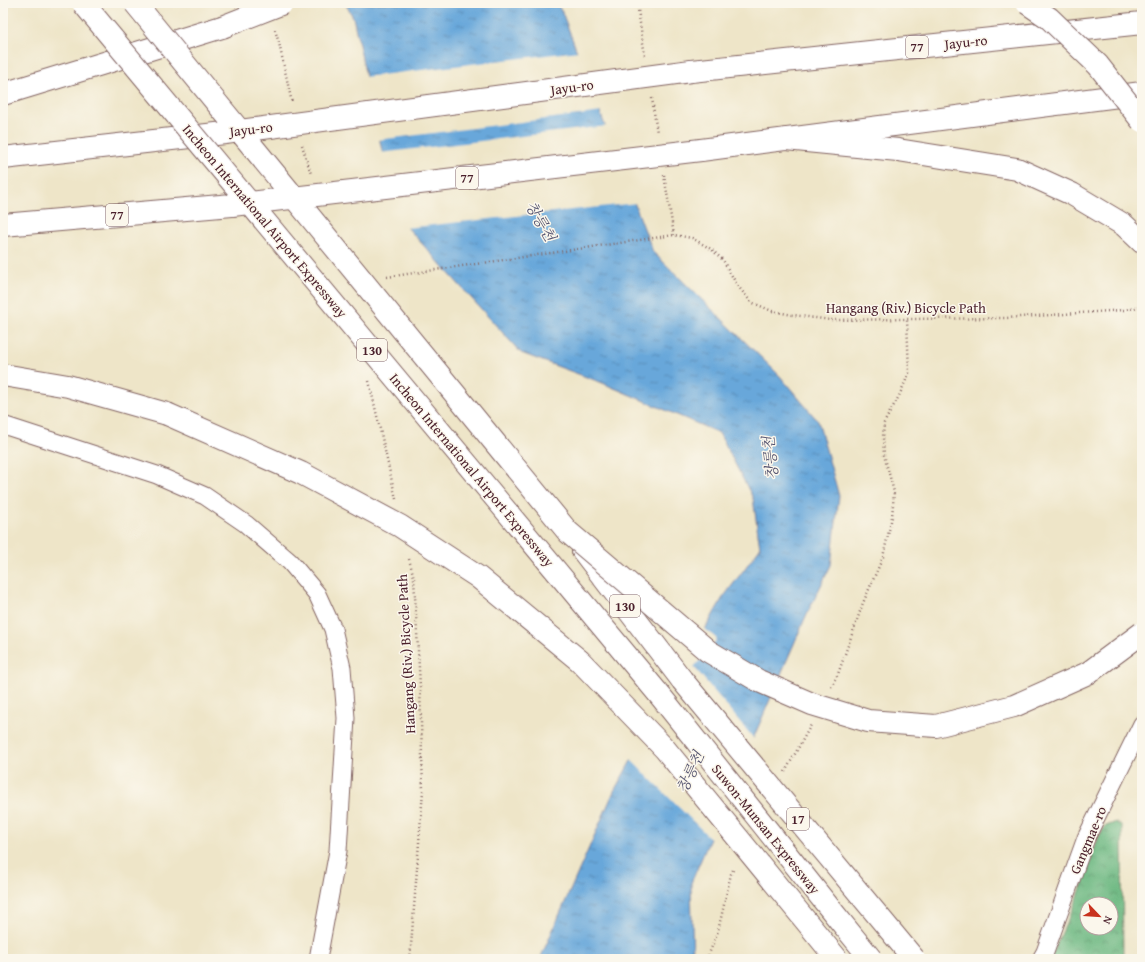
<svg xmlns="http://www.w3.org/2000/svg" width="1145" height="962" font-family="'Gentium Book Plus','Noto Serif KR',serif">
<defs>
<pattern id="forest-crowns" width="20" height="18" patternUnits="userSpaceOnUse"><rect width="20" height="18" fill="#6cb881"/><path d="M2 6a3 3 0 1 1 6 0M12 15a3 3 0 1 1 6 0" fill="none" stroke="#5b956a"/></pattern>
<pattern id="water-ripples" width="26" height="14" patternUnits="userSpaceOnUse"><rect width="26" height="14" fill="#68a7da"/><path d="M2 4q2-2 4 0t4 0M15 11q2-2 4 0t4 0" fill="none" stroke="#5887b1"/></pattern>
</defs>
<rect width="100%" height="100%" fill="#fbf7ec"/>
<filter id="ink" filterUnits="userSpaceOnUse"><feTurbulence type="fractalNoise" baseFrequency=".025" numOctaves="2"/><feDisplacementMap in="SourceGraphic" scale="8" xChannelSelector="R" yChannelSelector="G"/><feConvolveMatrix kernelMatrix="1 2 1 2 8 2 1 2 1" color-interpolation-filters="sRGB"/></filter>
<filter id="wash" filterUnits="userSpaceOnUse"><feTurbulence type="fractalNoise" baseFrequency=".012" numOctaves="4" result="noise"/><feDisplacementMap in="SourceGraphic" scale="16" xChannelSelector="R" yChannelSelector="G"/><feGaussianBlur stdDeviation="0.9" result="paint"/><feColorMatrix in="noise" values="0 0 0 0 0 0 0 0 0 0 0 0 0 0 0 0 0 1.4 0 .05"/><feComposite in="paint" operator="in"/></filter>
<g filter="url(#wash)">
<rect width="100%" height="100%" fill="#eee5c8"/>
<!-- forest -->
<path fill="url(#forest-crowns)" stroke="#5b6c56" fill-rule="evenodd" d="M1116,822L1122,827L1123,959H1050L1077,899L1098,838L1104,827ZM1087,904H1111V928H1087Z"/>
<!-- water -->
<polygon fill="url(#water-ripples)" stroke="#596382" points="345,3 556,3 562,12 653,252 779,375 818,421 839,496 831,565 806,616 691,883 693,959 540,959 614,791 722,599 760,548 753,498 719,433 600,382 521,353 396,215 353,17"/>
<!-- pier -->
<g fill="#eee5c8">
<polygon points="579,51 602,112 377,140 364,77"/>
<polygon points="607,126 637,203 405,228 394,215 380,153"/>
<polygon points="704,628 717,639 708,651 694,667 755,740 712,840 630,759"/>
</g>
</g>
<g filter="url(#ink)">
<g fill="none" stroke-linecap="round" stroke-linejoin="round">
<!-- minor casing -->
<g stroke="#836462" stroke-width="19">
<g id="minor">
<polyline points="3,425 157,475 205,496 246,524 290,562 317,594 333,629 342,668 346,718 338,851 318,959"/>
<polyline points="1041,959 1045,952 1086,838 1142,724"/>
</g>
</g>
<!-- trunk casing -->
<g stroke="#836462" stroke-width="24">
<g id="trunk">
<polyline points="691,71 1142,23"/>
<polyline points="3,94 222,27"/>
<polyline points="701,150 1142,93"/>
<polyline points="3,158 225,133"/>
<polyline points="3,225 232,205"/>
<polyline points="3,375 68,386 167,414"/>
</g>
</g>
<!-- motorway casing -->
<g stroke="#836462" stroke-width="24">
<g id="motorway">
<polyline points="786,139 898,150 1017,169 1072,194 1124,225 1142,242"/>
<polyline points="583,551 682,680"/>
</g>
</g>
<!-- path -->
<g stroke="#836462" stroke-width="2.5" stroke-dasharray="1 3" stroke-linecap="butt">
<polyline points="637,3 645,56"/>
<polyline points="275,30 279,43 292,103"/>
<polyline points="652,98 657,133"/>
<polyline points="302,145 311,174"/>
<polyline points="664,175 674,235"/>
<polyline points="387,277 674,235 692,238 711,249 723,260 737,285 751,302 772,311 793,315 831,320 907,319 1006,318 1124,310 1142,307"/>
<polyline points="369,381 396,499"/>
<polyline points="409,559 414,578 420,686 423,791 410,959"/>
<polyline points="831,687 838,674 863,603 883,557 892,517 894,492 884,455 883,437 884,423 899,396 909,373 907,319"/>
<polyline points="785,772 811,725"/>
<polyline points="707,959 718,931 731,874 734,868"/>
</g>
<!-- minor -->
<use href="#minor" stroke="#fff" stroke-width="17"/>
<!-- trunk -->
<use href="#trunk" stroke="#fff" stroke-width="22"/>
<!-- motorway -->
<use href="#motorway" stroke="#fff" stroke-width="22"/>
<!-- trunk-bridge casing -->
<g stroke="#836462" stroke-width="24" stroke-linecap="butt">
<g id="trunk-bridge">
<polyline points="1027,3 1049,18 1098,65 1142,121"/>
<polyline points="222,27 283,3"/>
<polyline points="225,133 691,71"/>
<polyline points="232,205 701,150"/>
<polyline points="167,414 301,473 400,526 478,577 580,661 665,749 837,959"/>
</g>
</g>
<!-- motorway-bridge casing -->
<g stroke="#836462" stroke-width="24" stroke-linecap="butt">
<g id="motorway-bridge">
<polyline points="83,3 662,698 828,906 871,959"/>
<polyline points="135,3 568,532 708,651 759,681 812,704 868,721 936,726 1014,706 1088,673 1142,633"/>
<polyline points="682,680 914,959"/>
</g>
</g>
<!-- trunk-bridge -->
<use href="#trunk-bridge" stroke="#fff" stroke-width="22"/>
<!-- motorway-bridge -->
<use href="#motorway-bridge" stroke="#fff" stroke-width="22"/>
</g>
</g>
<g text-anchor="middle" dominant-baseline="central" stroke-width="3" stroke-linejoin="round" paint-order="stroke">
<!-- shield labels -->
<g fill="#fbf7ec" stroke="#7f6065" stroke-width="1">
<rect x="906" y="36" width="22" height="22" rx="3"/>
<rect x="456" y="167" width="22" height="22" rx="3"/>
<rect x="106" y="204" width="22" height="22" rx="3"/>
<rect x="357" y="339" width="30" height="22" rx="3"/>
<rect x="610" y="595" width="30" height="22" rx="3"/>
<rect x="787" y="808" width="22" height="22" rx="3"/>
</g>
<g font-size="13" font-weight="bold" fill="#4a1f2b">
<text x="917" y="47">77</text>
<text x="467" y="178">77</text>
<text x="117" y="215">77</text>
<text x="372" y="350">130</text>
<text x="625" y="606">130</text>
<text x="798" y="819">17</text>
</g>
<!-- street labels -->
<g font-size="14" fill="#4a1f2b" stroke="#fbf7ec">
<text transform="translate(966 42) rotate(-6)">Jayu-ro</text>
<text transform="translate(572 87) rotate(-8)">Jayu-ro</text>
<text transform="translate(251 129) rotate(-7)">Jayu-ro</text>
<text transform="translate(265 221) rotate(50)">Incheon International Airport Expressway</text>
<text x="906" y="308">Hangang (Riv.) Bicycle Path</text>
<text transform="translate(472 470) rotate(50)">Incheon International Airport Expressway</text>
<text transform="translate(406 654) rotate(-93)">Hangang (Riv.) Bicycle Path</text>
<text transform="translate(766 829) rotate(51)">Suwon-Munsan Expressway</text>
<text transform="translate(1088 840) rotate(-67)">Gangmae-ro</text>
</g>
<!-- water labels -->
<g font-size="15" font-style="italic" fill="#565571" stroke="#fbf7ec">
<text transform="translate(541 221) rotate(60)">창릉천</text>
<text transform="translate(770 458) rotate(-96)">창릉천</text>
<text transform="translate(690 772) rotate(-65)">창릉천</text>
</g>
</g>
<!-- margin -->
<rect width="1145" height="962" fill="none" stroke="#fbf7ec" stroke-width="16"/>
<!-- north arrow -->
<g transform="translate(1099 916) rotate(115)"><circle r="19" fill="#fbf7ec" stroke="#b4a19f"/>
<path d="M0-3L7 15L0 10L-7 15Z" fill="#c8321e"/>
<text y="-6" font-size="11" font-weight="bold" text-anchor="middle" fill="#4a1f2b">N</text>
</g>
</svg>
